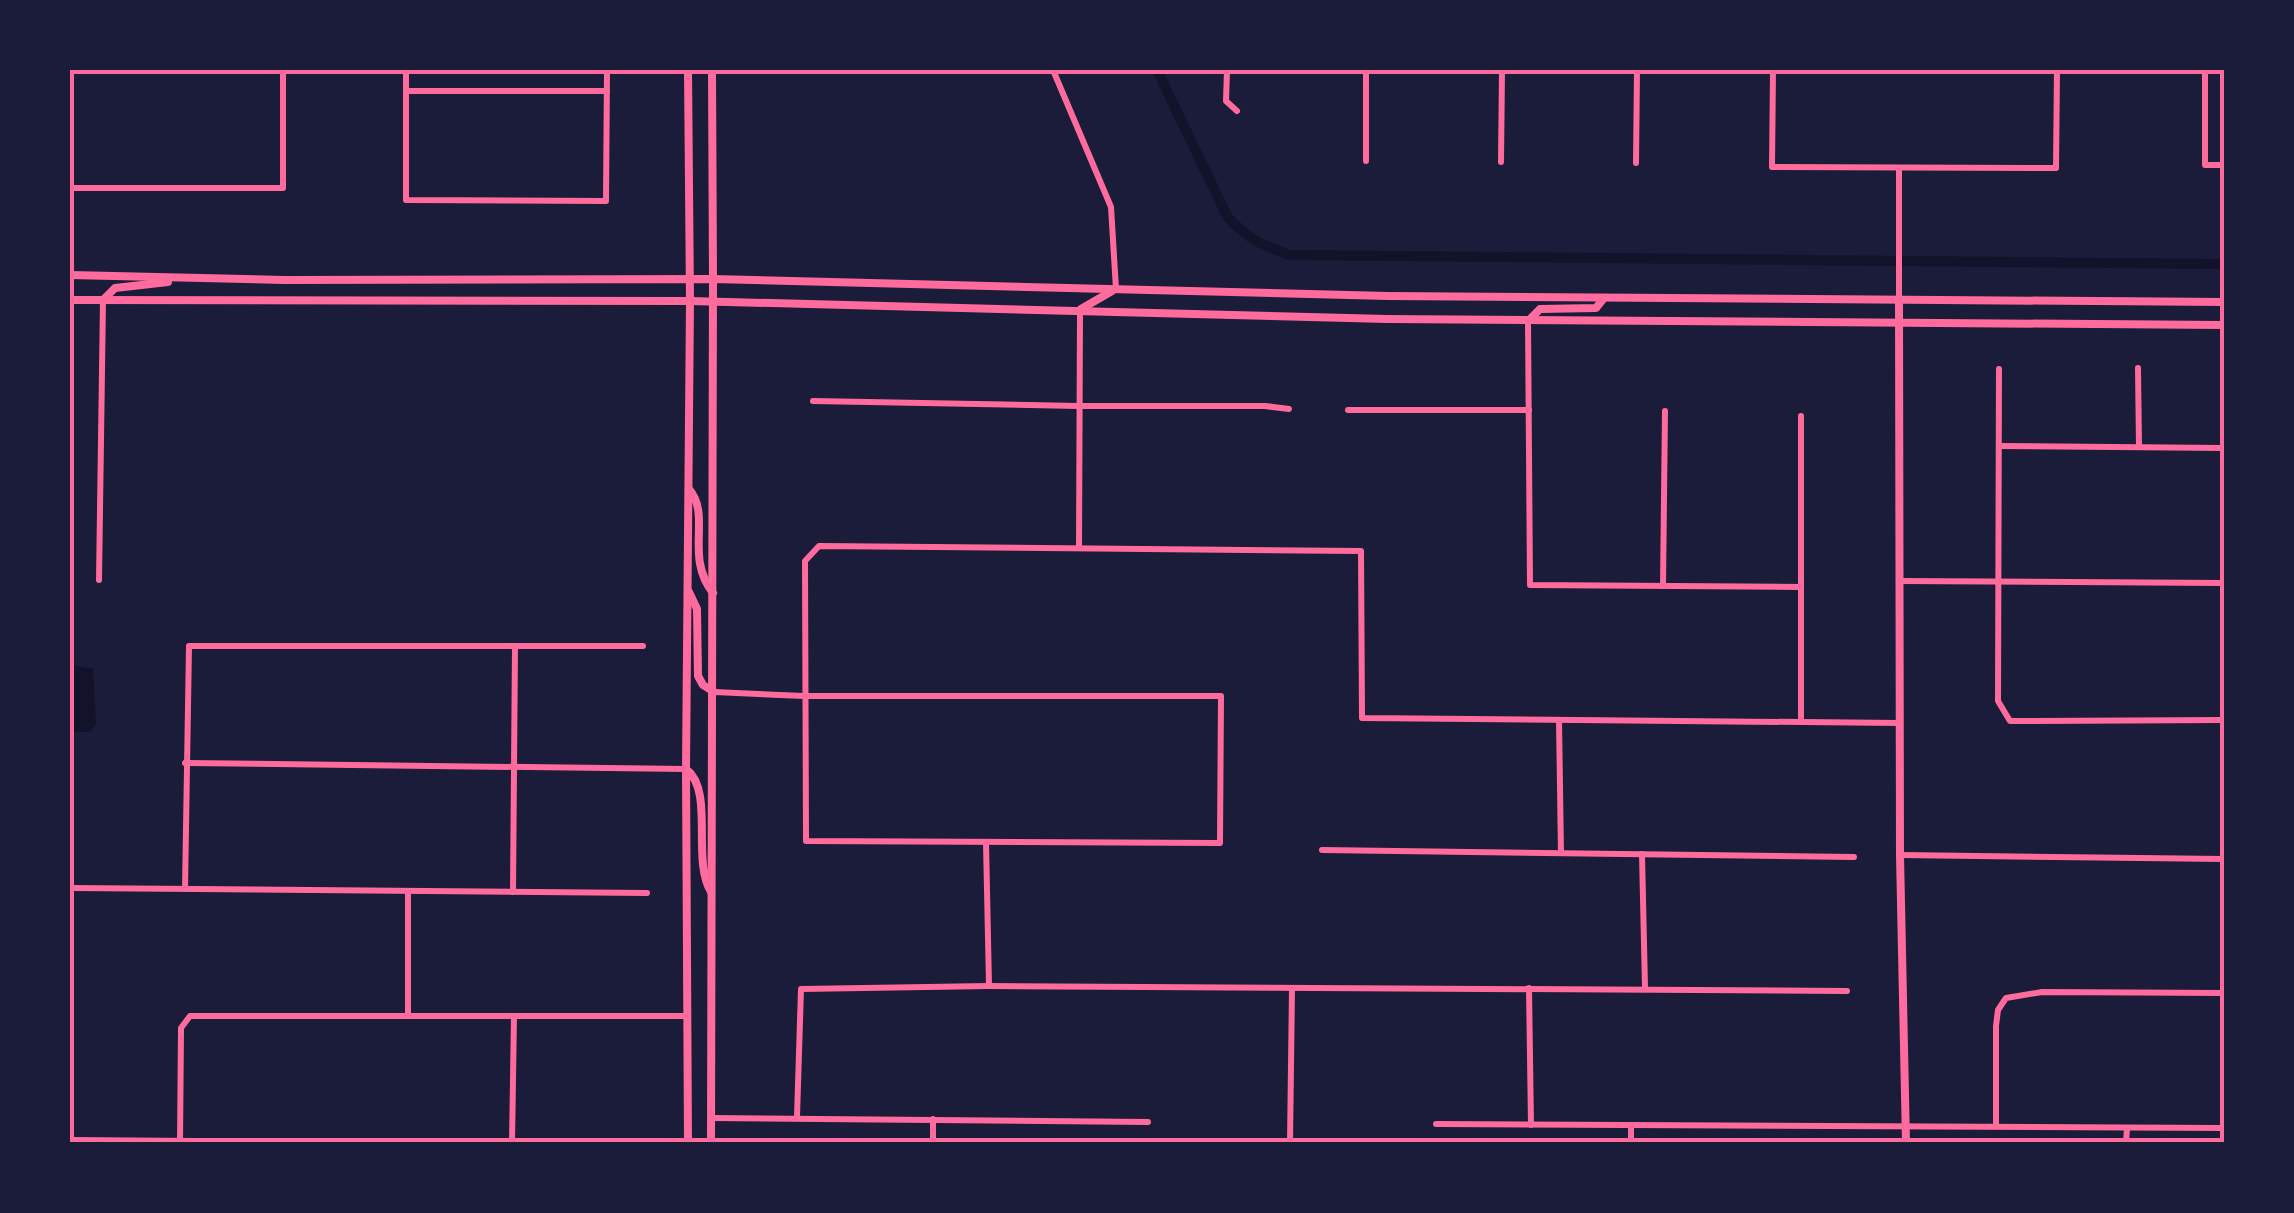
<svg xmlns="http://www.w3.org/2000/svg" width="2294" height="1213" font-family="Commissioner,sans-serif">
<rect width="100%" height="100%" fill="#1b1b3a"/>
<!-- water -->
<polygon fill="#12122b" points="70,665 93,669 96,724 90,732 70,732"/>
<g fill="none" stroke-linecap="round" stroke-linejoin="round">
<!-- canal -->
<path stroke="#12122b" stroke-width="10" d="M1157,70L1227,216C1246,238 1263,246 1290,255L2224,264"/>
<!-- minor -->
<g stroke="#ff6b9d" stroke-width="6">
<polyline points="406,70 406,200 606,201 607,70"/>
<polyline points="1053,70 1111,207 1116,289"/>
<polyline points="1227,70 1226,101 1237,111"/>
<polyline points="1773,70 1772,167 2056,168 2057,70"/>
<polyline points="2205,70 2205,165 2224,165"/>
<polyline points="406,91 607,91"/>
<polyline points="1366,161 1366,70"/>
<polyline points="1501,162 1502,70"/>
<polyline points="1636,163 1637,70"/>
<polyline points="70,188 283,188 283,70"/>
<polyline points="1899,301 1899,168"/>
<polyline points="1528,321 1530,585 1801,587"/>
<polyline points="2138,368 2139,447"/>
<polyline points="1999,369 1998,701 2010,721 2224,720"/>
<polyline points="813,401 1079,406 1265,406 1289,409"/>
<polyline points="1348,410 1529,410"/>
<polyline points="1801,416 1801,722"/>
<polyline points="1999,446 2224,448"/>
<polyline points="1079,548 1080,311"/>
<polyline points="99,580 103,300"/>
<polyline points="1900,581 2224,583"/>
<polyline points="1663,586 1665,411"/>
<polyline points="714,692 804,696 1221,696 1220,843 806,841 805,561 819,546 1361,551 1362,718 1900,723"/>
<polyline points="1559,720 1561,853"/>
<polyline points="185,763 686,769"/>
<polyline points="986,842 989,986"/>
<polyline points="1322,850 1854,857"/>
<polyline points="1642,854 1645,988"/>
<polyline points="1900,855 2224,859"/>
<polyline points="70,888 647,893"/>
<polyline points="185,889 189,646 643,646"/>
<polyline points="513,892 515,646"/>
<polyline points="1529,988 1531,1125"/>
<polyline points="408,1016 408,891"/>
<polyline points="797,1117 801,989 989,986 1847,991"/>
<polyline points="711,1118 1148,1122"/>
<polyline points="1436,1124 2224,1128"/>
<polyline points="1631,1126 1631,1143"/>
<polyline points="1996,1126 1996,1026 1998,1010 2006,998 2042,992 2224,993"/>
<polyline points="70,1140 454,1143"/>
<polyline points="180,1143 181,1028 190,1016 688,1016"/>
<polyline points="512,1143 514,1016"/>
<polyline points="933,1143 933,1119"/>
<polyline points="1290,1143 1292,989"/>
<polyline points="2126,1143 2127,1128"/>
</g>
<!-- tertiary -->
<g stroke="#ff6b9d" stroke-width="8">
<polyline points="688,70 690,301"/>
<polyline points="712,70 713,279"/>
<polyline points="1899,301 1900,855 1906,1143"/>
</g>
<!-- secondary -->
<g stroke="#ff6b9d" stroke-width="8">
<polyline points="70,275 284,280 713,279 1388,296 2224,302"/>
<polyline points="70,300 690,301 1387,319 2224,325"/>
<polyline points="103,300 115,288 168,282"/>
<polyline points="1081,309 1112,291"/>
<polyline points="1528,321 1540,309 1596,308 1604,298"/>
<path d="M689,489C712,516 684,556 713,593"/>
<polyline points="689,592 697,609 698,676 703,685 714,692"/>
<path d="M686,769C715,791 691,859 711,892"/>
<polyline points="688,1143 686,769 690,301"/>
<polyline points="711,1143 713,279"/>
</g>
</g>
<!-- border -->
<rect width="2294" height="1213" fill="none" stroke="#1b1b3a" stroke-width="145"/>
<rect x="72" y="72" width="2150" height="1068" fill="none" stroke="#ff6b9d" stroke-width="4"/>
</svg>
